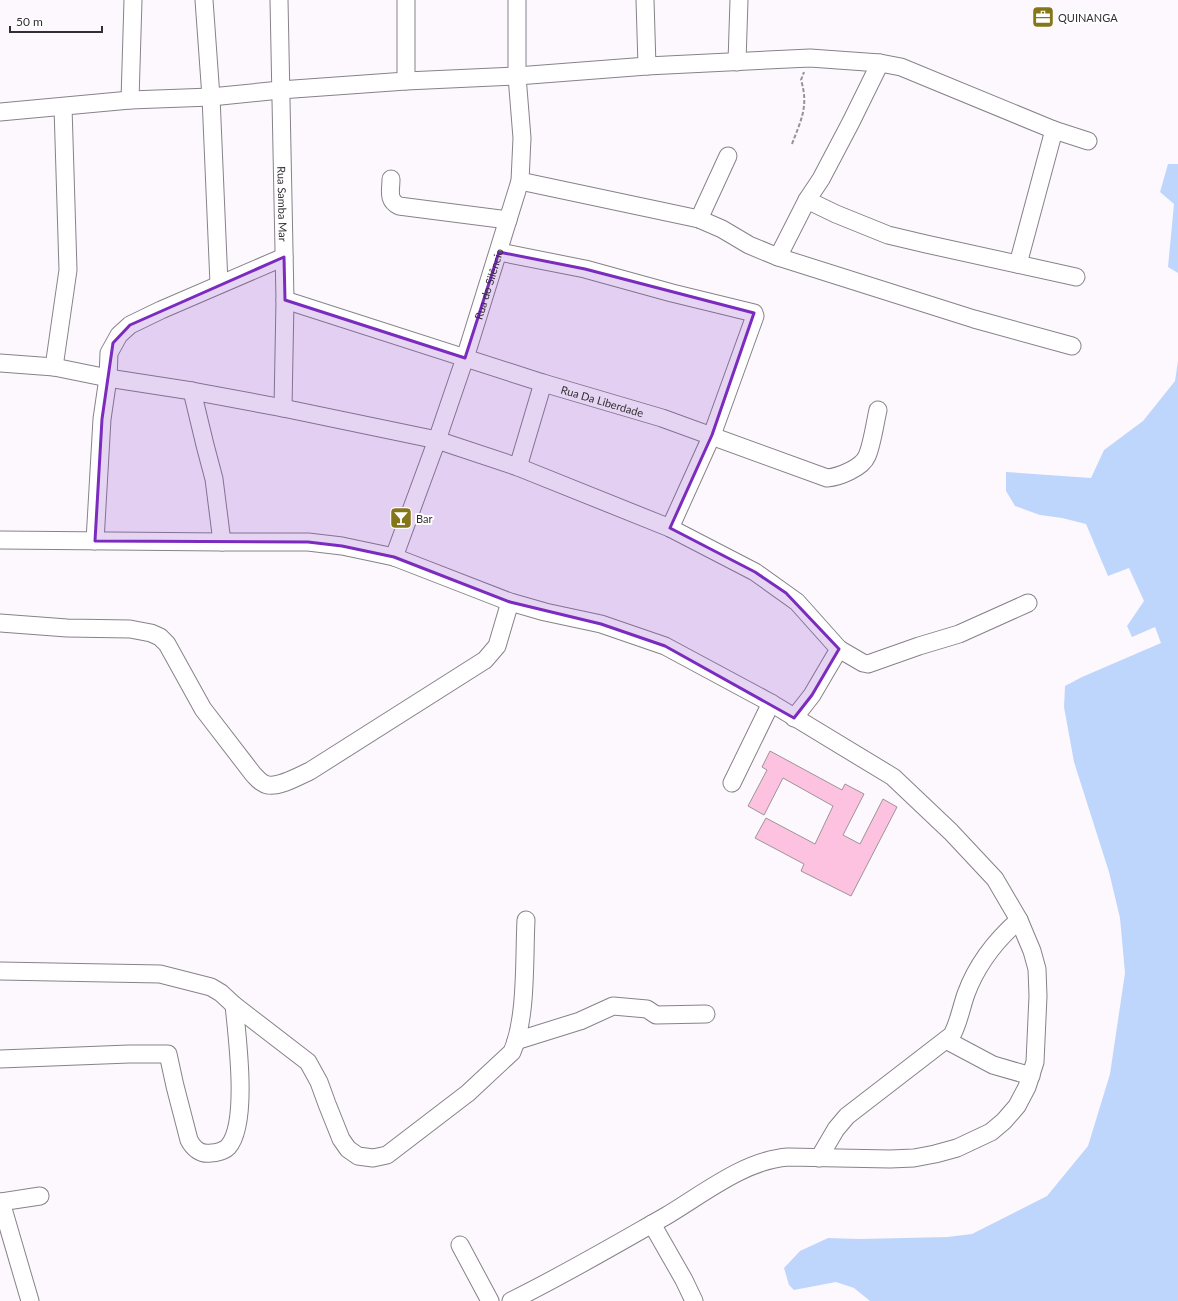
<svg xmlns="http://www.w3.org/2000/svg" width="1178" height="1301" font-family="Lato,sans-serif">
<rect width="100%" height="100%" fill="#fdf8fe"/>
<!-- water -->
<g fill="#bfd6fc">
<polygon points="1168,164 1178,164 1178,273 1168,267 1174,204 1160,192"/>
<polygon points="1178,361 1178,1301 870,1301 854,1288 836,1282 794,1290 789,1285 784,1268 800,1251 828,1238 860,1239 947,1237 972,1234 1047,1196 1088,1146 1110,1074 1125,973 1120,918 1109,872 1074,762 1064,707 1065,686 1082,677 1161,643 1155,627 1132,637 1127,626 1144,601 1129,568 1108,576 1086,524 1062,518 1040,515 1015,506 1006,491 1006,472 1091,478 1104,450 1143,421 1175,381"/>
</g>
<!-- building -->
<polygon fill="#fcc2e0" stroke="#9c9498" points="770,751 842,790 845,784 864,794 843,835 860,844 883,799 897,807 851,896 801,871 804,864 755,838 766,818 815,844 833,806 783,778 764,815 748,806 767,770 762,767"/>
<g fill="none" stroke-linecap="round" stroke-linejoin="round">
<!-- minor casing -->
<g stroke="#878289" stroke-width="19">
<g id="minor">
<polyline points="204,0 211,97 219,284"/>
<path id="s1" d="M279,0L285,300L283,408"/>
<polyline points="406,0 406,81"/>
<polyline points="645,0 647,66"/>
<polyline points="737,62 739,0"/>
<polyline points="130,100 133,0"/>
<polyline points="0,112 130,100 211,97 280,90 406,81 517,76 647,66 810,58 880,63 901,67 1054,130 1088,141"/>
<path d="M391,179C391,191 387,200 399,206L508,220"/>
<polyline points="520,181 699,219 722,229 749,245 778,257 974,319 1072,346"/>
<polyline points="807,200 836,214 888,235 926,244 1076,277"/>
<polyline points="699,219 728,156"/>
<polyline points="499,252 585,269 672,293 754,313 755,316 712,435 670,528"/>
<polyline points="778,257 807,200 821,179 851,122 880,63"/>
<polyline points="1018,264 1054,130"/>
<path id="s2" d="M285,300L543,383L662,418L827,478C839,477 862,468 867,456C872,445 875,423 878,410"/>
<polyline points="0,363 54,367 108,378 192,391 283,408 437,440 518,467 670,528 755,572 797,602 839,649 812,695 794,718"/>
<polyline points="54,367 68,270 63,107"/>
<polyline points="192,391 205,445 214,479 222,542"/>
<polyline points="518,467 543,383"/>
<path d="M0,540L222,542H308L342,546L394,557L510,602L545,612L601,624L665,646L771,703L893,777L951,832L995,879L1019,920L1032,951L1037,969L1038,996L1035,1062L1027,1087L1017,1106L1004,1121L991,1132L957,1148L935,1154L914,1158L890,1159L788,1157C745,1160 703,1194 666,1216C615,1245 564,1275 511,1301"/>
<polyline points="95,541 102,419 108,378 109,353 119,335 130,325 161,310 284,257"/>
<path id="s3" d="M394,557L437,440L465,358L520,181L522,138L517,76V0"/>
<path d="M0,623L67,628L130,629L151,633L160,637L167,644L203,709L253,774C257,778 261,784 268,785C280,787 299,776 310,771L485,660L497,646L510,602"/>
<polyline points="839,649 863,663 868,664 919,646 959,634 1028,603"/>
<polyline points="732,783 771,703"/>
<path d="M0,971L160,974L211,987L221,993L234,1005L308,1062L319,1082L327,1104L341,1139L348,1149L358,1156L373,1158L387,1155L468,1093L512,1052C527,1018 524,958 526,920"/>
<polyline points="946,1040 993,1065 1031,1076"/>
<polyline points="516,1041 580,1021 613,1006 647,1009 656,1015 706,1014"/>
<path d="M0,1059L129,1054H168L175,1086L189,1140C193,1148 201,1155 211,1153C216,1153 224,1151 228,1147C249,1124 237,1036 234,1005"/>
<path d="M819,1158L836,1129L847,1116L952,1035C959,1022 961,1008 966,994C977,964 995,941 1019,920"/>
<polyline points="0,1202 40,1196"/>
<polyline points="1,1202 30,1301"/>
<polyline points="652,1224 684,1280 694,1301"/>
<polyline points="460,1245 490,1301"/>
</g>
</g>
<!-- path -->
<path stroke="#969397" stroke-width="2" stroke-dasharray="4 2" stroke-linecap="butt" d="M792,144C801,120 809,106 801,80L804,72"/>
<!-- minor -->
<use href="#minor" stroke="#fff" stroke-width="17"/>
</g>
<!-- marked area -->
<path fill="#7b2cbf" fill-opacity="0.2" stroke="#7b2cbf" stroke-width="3" stroke-linejoin="round" d="M499,252L585,269L754,313L712,435L670,528L755,572L786,593L839,649L812,695L794,718L665,646L601,624L510,602L394,557L342,546L308,542L95,541L102,419L113,343L130,325L284,257L285,300L465,358Z"/>
<!-- icons -->
<defs>
<g id="office-square" transform="scale(1.15)"><rect x="-9" y="-9" width="18" height="18" rx="4" fill="#847619" stroke="#fff"/><path d="M-6-3h4V-5.5h4V-3h4V5H-6ZM-1-4.5V-3h2v-1.5ZM-6 0V1H6V0Z" fill="#fff"/></g>
<g id="bar-square" transform="scale(1.15)"><rect x="-9" y="-9" width="18" height="18" rx="4" fill="#847619" stroke="#fff"/><path d="M-6-5H6L.8 .8V4.5H3.5V6h-7V4.5H-.8V.8Z" fill="#fff"/></g>
</defs>
<g fill-rule="evenodd">
<use href="#office-square" x="1043" y="17"/>
<use href="#bar-square" x="401" y="518"/>
</g>
<g text-anchor="middle" dominant-baseline="central" stroke-width="4" stroke-linejoin="round" paint-order="stroke">
<!-- poi labels -->
<g font-size="11" fill="#312f32" stroke="#fff" text-anchor="start">
<text x="1058" y="17">QUINANGA</text>
<text x="416" y="518">Bar</text>
</g>
<!-- street labels -->
<g font-size="11" fill="#312f32" stroke="#fff">
<text stroke="none"><textPath href="#s1" startOffset="204">Rua Samba Mar</textPath></text>
<text stroke="none"><textPath href="#s3" startOffset="289">Rua do Silêncio</textPath></text>
<text stroke="none"><textPath href="#s2" startOffset="333">Rua Da Liberdade</textPath></text>
</g>
</g>
<!-- scale -->
<path d="M10 26v6h92v-6" fill="none" stroke="#312f32" stroke-width="2"/>
<text x="16" y="26" font-size="12" fill="#312f32" stroke="#ffffff" stroke-width="3" paint-order="stroke">50 m</text>
</svg>
